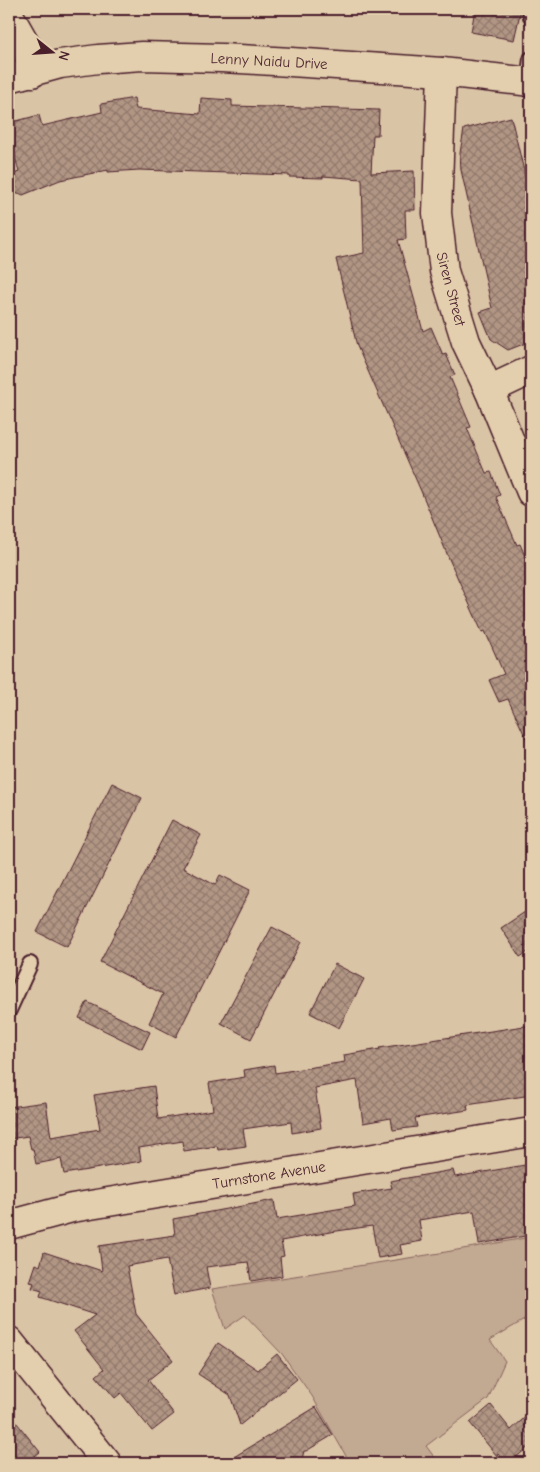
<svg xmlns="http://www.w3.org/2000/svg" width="540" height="1472" font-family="'Comic Neue',sans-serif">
<defs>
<pattern id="building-cross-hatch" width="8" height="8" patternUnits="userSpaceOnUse" patternTransform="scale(1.25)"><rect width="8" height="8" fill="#b19684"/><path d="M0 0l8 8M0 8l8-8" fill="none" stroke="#927a6c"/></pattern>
</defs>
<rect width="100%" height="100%" fill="#dac4a6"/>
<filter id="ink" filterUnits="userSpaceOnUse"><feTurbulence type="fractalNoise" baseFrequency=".02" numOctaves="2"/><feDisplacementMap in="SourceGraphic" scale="10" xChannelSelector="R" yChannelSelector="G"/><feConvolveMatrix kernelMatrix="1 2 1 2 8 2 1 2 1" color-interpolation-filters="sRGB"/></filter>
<g filter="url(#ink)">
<!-- grass -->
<polygon fill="#c2a992" stroke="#86645e" points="531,1237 531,1316 490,1340 505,1361 488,1399 426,1446 435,1458 429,1463 350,1463 312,1396 282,1354 245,1315 225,1329 212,1289 440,1253"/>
<!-- building -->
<g fill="url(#building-cross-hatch)" stroke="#4a1f2b">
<polygon points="475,9 521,9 514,40 471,32"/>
<polygon points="134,98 136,109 200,114 201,98 232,100 232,106 379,110 378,135 373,135 371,173 414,171 415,210 405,210 406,239 398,240 423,331 431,327 443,355 446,354 455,375 450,377 471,427 467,428 486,473 491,472 500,495 496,497 517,545 520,544 531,570 531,749 508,699 499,702 489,680 504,674 485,631 482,632 450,561 421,491 357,346 336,259 364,253 362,179 323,176 323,178 289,177 289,175 139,170 108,172 108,170 60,180 23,195 19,193 9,198 9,176 19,172 9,134 9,123 39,115 42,126 102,112 101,104"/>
<polygon points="511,117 531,200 531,341 508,350 491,339 480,312 492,308 461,170 460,153 464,129"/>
<polygon points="112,783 142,798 67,947 37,932"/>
<polygon points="172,820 201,835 183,868 215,885 220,875 250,890 176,1037 149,1023 163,994 100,962"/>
<polygon points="531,908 531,950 520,957 501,928"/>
<polygon points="272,927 301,942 251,1039 221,1023"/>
<polygon points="335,964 364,979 339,1028 310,1013"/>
<polygon points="87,1002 150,1032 142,1049 79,1018"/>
<polygon points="531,1025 531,1095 467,1105 468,1110 415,1118 417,1127 393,1130 391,1118 363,1123 357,1080 315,1088 321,1128 292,1133 291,1122 243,1129 246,1146 218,1150 217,1146 184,1151 183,1141 139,1148 141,1161 64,1174 61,1159 36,1164 33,1149 31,1149 28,1136 9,1139 9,1107 46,1102 51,1137 100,1129 94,1095 154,1086 158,1119 213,1110 209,1083 245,1077 244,1070 274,1065 275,1073 345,1062 344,1055 380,1049 379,1048"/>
<polygon points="531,1164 531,1235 479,1244 474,1211 419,1220 422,1241 400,1245 402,1254 378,1258 372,1226 330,1232 281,1241 284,1256 280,1257 282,1276 251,1281 248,1262 206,1267 210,1288 174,1295 167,1259 127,1266 136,1314 173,1360 148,1380 174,1414 152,1431 121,1393 115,1398 96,1376 104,1369 74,1331 95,1315 40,1297 42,1291 32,1288 34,1283 30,1282 36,1264 40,1266 44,1252 102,1271 99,1246 175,1235 173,1219 274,1200 277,1219 355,1206 353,1194 392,1188 390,1181 453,1170 455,1177"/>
<polygon points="218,1343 258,1370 277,1354 297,1379 240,1425 230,1395 198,1374"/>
<polygon points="491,1405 511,1430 531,1412 531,1445 509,1463 506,1463 498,1454 497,1456 470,1423"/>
<polygon points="316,1407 333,1435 306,1451 304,1451 301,1463 224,1463"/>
<polygon points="9,1413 40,1452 26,1463 9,1463"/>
</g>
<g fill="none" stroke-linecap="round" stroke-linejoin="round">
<!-- lane casing -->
<g stroke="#4a1f2b" stroke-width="18">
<g id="lane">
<polyline points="530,9 531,17"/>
<polyline points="528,82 531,59"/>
<polyline points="9,1010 30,964"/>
</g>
</g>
<!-- street casing -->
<g stroke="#4a1f2b" stroke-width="31">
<g id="street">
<polyline points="9,15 26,45 32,73"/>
<polyline points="442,72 437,213 444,271 466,342 489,390 531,492"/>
<polyline points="489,390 531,370"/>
<polyline points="9,1225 72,1208 531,1132"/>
</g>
</g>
<!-- secondary casing -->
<g stroke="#4a1f2b" stroke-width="31">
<g id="secondary">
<polyline points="9,78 60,64 98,59 142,56 222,58 291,62 442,72 531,82"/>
<polyline points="9,1341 107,1463"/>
</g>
</g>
<!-- lane -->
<use href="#lane" stroke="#e3cfae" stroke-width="14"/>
<!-- street -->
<use href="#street" stroke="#e3cfae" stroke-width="28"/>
<!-- secondary -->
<use href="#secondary" stroke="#e3cfae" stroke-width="28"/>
</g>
</g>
<g text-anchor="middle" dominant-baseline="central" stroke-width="4.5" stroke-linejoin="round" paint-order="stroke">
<!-- street labels -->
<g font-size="15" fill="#4a1f2b" stroke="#e3cfae">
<text transform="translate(269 61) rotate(3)">Lenny Naidu Drive</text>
<text transform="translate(451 289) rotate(75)">Siren Street</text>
<text transform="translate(269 1175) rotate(-9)">Turnstone Avenue</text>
</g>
</g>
<!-- margin -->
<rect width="540" height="1472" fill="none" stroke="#e3cfae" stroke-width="30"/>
<rect x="15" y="15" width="510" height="1442" fill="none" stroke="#4a1f2b" stroke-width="2" filter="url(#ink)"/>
<!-- north arrow -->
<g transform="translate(52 52) rotate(107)" stroke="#e3cfae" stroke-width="4" paint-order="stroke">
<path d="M0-4L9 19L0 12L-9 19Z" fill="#4a1f2b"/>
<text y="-8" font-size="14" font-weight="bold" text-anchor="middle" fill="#4a1f2b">N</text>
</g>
</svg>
